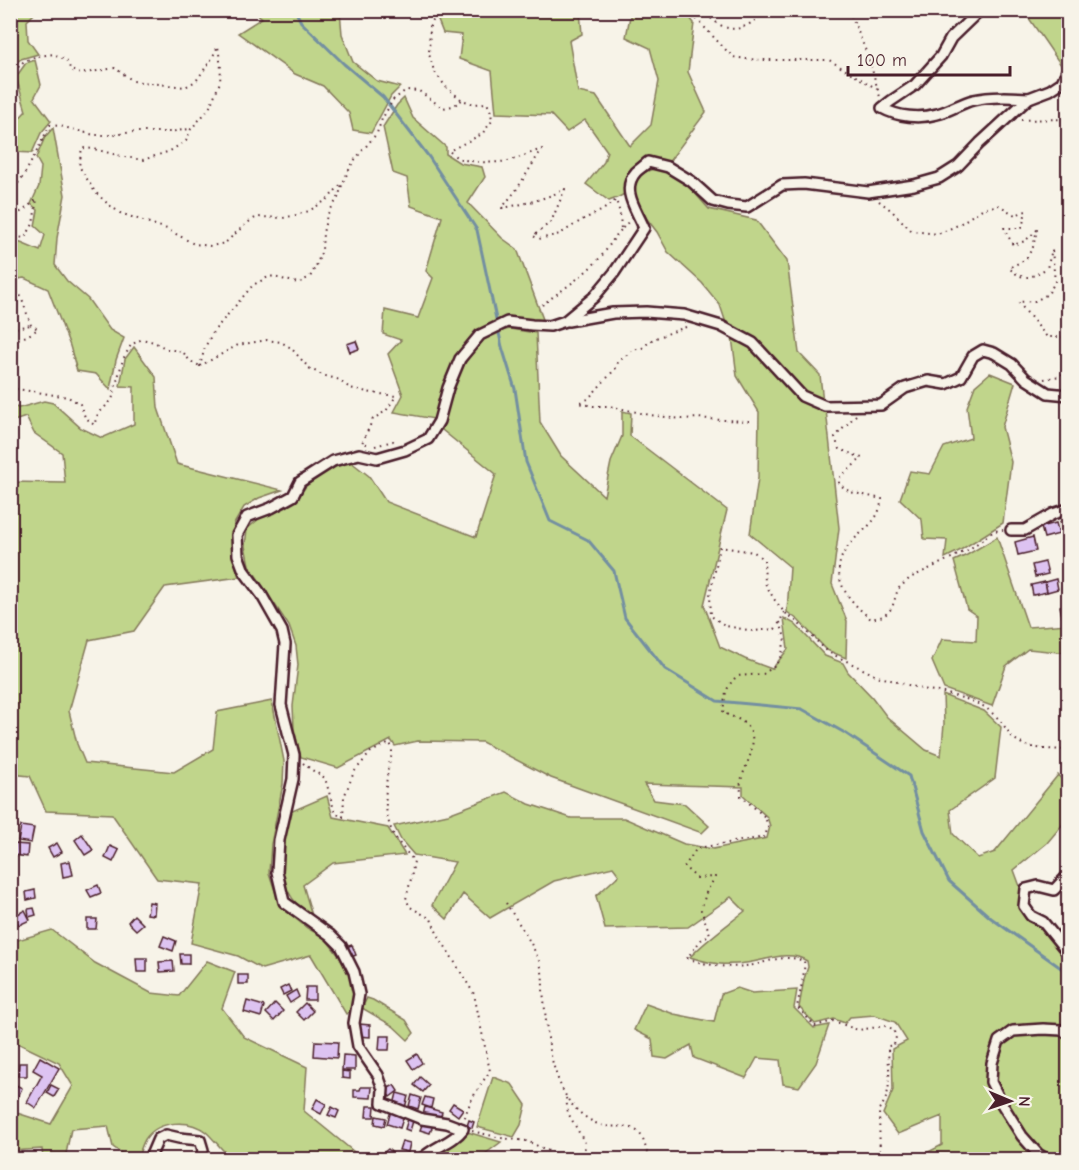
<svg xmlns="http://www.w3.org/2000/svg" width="1079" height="1170" font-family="'Comic Neue',sans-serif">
<rect width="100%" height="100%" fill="#f7f3e8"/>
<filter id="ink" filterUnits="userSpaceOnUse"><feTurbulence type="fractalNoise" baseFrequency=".0167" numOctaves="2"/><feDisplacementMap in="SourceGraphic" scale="12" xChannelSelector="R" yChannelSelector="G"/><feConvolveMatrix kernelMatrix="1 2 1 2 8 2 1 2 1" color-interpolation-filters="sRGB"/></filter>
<g filter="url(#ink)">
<!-- green -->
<g fill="#c0d58b" stroke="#857a5b" stroke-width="1.5">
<polygon points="10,11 37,11 27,21 28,40 38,54 21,59 12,66 10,61"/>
<polygon points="254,11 340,11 342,34 353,62 377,81 400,87 391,96 371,133 353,130 349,113 323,86 295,74 238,33 262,18"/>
<path d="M442,11H580L582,34L569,41L578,92L596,96L630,146L651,125L659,81L650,48L626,37L631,11H685L686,13L694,23L688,72L706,112L668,163C648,157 639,156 631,178C629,182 628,189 626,192C622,197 614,199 609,201L586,184L604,162L607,151L585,120L567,132L551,115L496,113L492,71L459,59L462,35L443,33L437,18Z"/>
<polygon points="1024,11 1068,11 1068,56 1061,65"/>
<polygon points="35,60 41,85 34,98 51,121 41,133 32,153 14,152 11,127 26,111 16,77 26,63"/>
<polygon points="404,98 413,118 446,147 446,154 460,163 482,167 485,177 468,203 502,238 517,249 544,322 529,321 477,332 455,358 434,419 394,412 403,395 388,354 401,340 383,334 385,310 418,318 433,278 426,271 442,217 411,206 407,178 393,173 383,127 397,105"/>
<polygon points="53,128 65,195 57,238 55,265 67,281 88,299 110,330 124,338 116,360 110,389 96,374 77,371 70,346 48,289 24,278 13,280 11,275 11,241 21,243 40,251 45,235 35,226 38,210 31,204 39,186 41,167 36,158 45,137"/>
<path d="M657,168L669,170L685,182L709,209L756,220L787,261L799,353L820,375L823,402L802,393L737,330L726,323L720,305L702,283L668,252L657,232L647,219L633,191C638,175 641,172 657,168Z"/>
<path d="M510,329L536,333L540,422L561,456L604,496L611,462L622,436V411L631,413L630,436L727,510L704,605L720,647L745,659L772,669L788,649L784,618L795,624L825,656L843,663L848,672L872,697L887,717L926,750L941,756L944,724L943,695L984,711L1001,727L995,778L950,810L953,834L978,858L995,852L1058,775L1068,787V818L1047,843L1014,870L1021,889L1020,910L1034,924L1044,928L1055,945L1068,959V1031C1044,1023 1028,1024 1004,1034L989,1088L1042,1159H892L899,1153L919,1157L942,1145V1116L898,1134L883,1114L893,1090L892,1049L907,1041L895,1022L875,1015L850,1017L845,1023L834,1019L815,1024L799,1007L804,979L808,967L807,961C788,949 766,961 746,963C725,966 711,964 690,957C706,940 726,926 745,911L731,897L688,927L605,929L596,896L619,875L613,867L554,881L490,918L463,894L447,919L432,905L455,862L414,855L401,840L394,826L448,814L506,792L529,804L571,818H624L684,844L713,849L767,838L770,826L767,817L743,795V787L644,784L654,800L685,804L709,826L702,833L551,778L482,742L418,741L395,746L391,740L338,768L301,757L294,729L293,706L298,665L296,646L289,626L249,565L245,546L247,529L260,518L285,508L297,499L306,486L334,466L351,462L369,476L386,502L476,537L496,474L442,430C449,401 455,373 475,349C477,346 480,341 484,338C491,333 501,331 510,329Z"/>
<polygon points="732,337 751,348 798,398 826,410 839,528 832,584 847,621 846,658 827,650 798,620 787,612 790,567 750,534 758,478 759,412 737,376"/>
<polygon points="134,347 156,377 158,408 177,464 282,490 259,498 244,507 234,524 232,553 239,577 165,587 134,631 89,640 69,711 77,744 85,763 174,772 213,749 217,712 272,701 284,761 283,784 271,844 269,873 280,906 307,928 325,938 339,956 345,961 351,974 356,995 355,1008 346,1014 311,955 262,969 238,956 191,943 202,884 157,879 112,814 46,811 30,776 11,774 11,482 65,483 62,453 34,433 26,417 11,422 11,406 19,408 44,401 53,403 81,428 102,438 134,424 134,387 120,386 125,359"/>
<polygon points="990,373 1015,383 1002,427 1011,462 1003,523 959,551 945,558 947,540 924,539 922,520 900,499 910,471 930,474 944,447 971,438 967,407 975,386"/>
<polygon points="997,537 1028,627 1068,624 1068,653 1028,649 1006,666 992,706 944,689 932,661 942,639 976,641 977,616 967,609 954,561 967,555"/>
<path d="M327,796L333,817L388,828L405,855L333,863L303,885L313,919C304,911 294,903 288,891C276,869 285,835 290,812Z"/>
<path d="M52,930L95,963L151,993L179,996L207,961L235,972L222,1008L244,1037L307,1067L304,1111L359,1156L358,1159H232C222,1151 215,1140 206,1132C190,1119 159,1120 146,1138C142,1143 140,1153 137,1159H130L113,1147L108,1126L71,1129L65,1159H43L42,1149L11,1151V1111L51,1124L73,1086L59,1063L11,1040V942Z"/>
<polygon points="737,988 752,993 797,990 794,1008 814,1028 829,1025 816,1063 799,1087 783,1084 780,1060 757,1058 746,1078 694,1058 691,1045 667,1059 654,1057 652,1039 634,1030 646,1004 674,1014 714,1022 721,994"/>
<polygon points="367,998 373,1000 406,1020 414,1033 408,1040 393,1026 362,1008"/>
<polygon points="1062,1032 1068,1036 1068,1159 1053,1159 1040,1152 1023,1135 994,1080 994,1066 1001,1043 1013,1033"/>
<polygon points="493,1077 512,1084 526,1105 521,1125 514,1137 477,1127"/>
<polygon points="464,1131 501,1142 481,1157 481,1159 433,1160 434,1151"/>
</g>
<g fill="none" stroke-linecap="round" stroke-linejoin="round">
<!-- stream -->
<polyline stroke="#738fa1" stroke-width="3" points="295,10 301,22 344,64 383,97 429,157 477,230 502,347 515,389 526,462 550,521 588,540 614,571 625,618 665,669 717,701 802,709 845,733 909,776 924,831 949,881 991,918 1068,973"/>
</g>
<!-- building -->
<g fill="#ddc3f1" stroke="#4a1f2b" stroke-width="1.5">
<polygon points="356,341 359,349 350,352 347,344"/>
<polygon points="1068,520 1068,527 1061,528 1060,522"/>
<polygon points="1056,523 1059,534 1044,538 1041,527"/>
<polygon points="1033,537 1036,551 1018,555 1015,542"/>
<polygon points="1045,562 1048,574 1035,577 1032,565"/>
<polygon points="1068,572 1068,586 1066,587 1063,573"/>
<polygon points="1056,579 1058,589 1047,592 1045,582"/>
<polygon points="1045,582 1047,592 1033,595 1031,585"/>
<polygon points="1068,604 1068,616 1062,617 1060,606"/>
<polygon points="21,826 34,828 31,843 18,841"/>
<polygon points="82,834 93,850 85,855 75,840"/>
<polygon points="57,843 62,852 53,857 48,848"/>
<polygon points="15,844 28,845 27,857 14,855"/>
<polygon points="110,846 119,850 113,862 105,858"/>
<polygon points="70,861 73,875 63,877 61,863"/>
<polygon points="98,885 101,893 91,897 87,890"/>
<polygon points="35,890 36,898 27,900 26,892"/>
<polygon points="149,902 155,903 154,915 147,914"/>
<polygon points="34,908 36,915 29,917 28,909"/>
<polygon points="25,910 30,920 19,925 14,916"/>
<polygon points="134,915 143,924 136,930 128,922"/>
<polygon points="87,919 97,919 96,929 87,929"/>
<polygon points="164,936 176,941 173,951 160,946"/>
<polygon points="352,945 356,955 351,957 346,947"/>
<polygon points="180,954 189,954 189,964 181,964"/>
<polygon points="136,958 147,958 147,972 137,972"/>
<polygon points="173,961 174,971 160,972 159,962"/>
<rect x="238" y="975" width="10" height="9"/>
<polygon points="288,985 291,991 283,995 280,989"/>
<polygon points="306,987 315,987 315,1000 305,1000"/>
<polygon points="296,990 299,997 290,1003 286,996"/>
<polygon points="247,1001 264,1006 261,1017 244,1012"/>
<polygon points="275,1003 283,1011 274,1021 266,1013"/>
<polygon points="305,1003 313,1011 304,1020 296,1012"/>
<polygon points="359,1024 370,1025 370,1037 358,1036"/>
<polygon points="380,1036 390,1036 389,1050 379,1050"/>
<polygon points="315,1041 338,1042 337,1058 314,1056"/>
<polygon points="417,1054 422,1063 413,1069 407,1060"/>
<polygon points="343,1055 355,1056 355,1070 342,1070"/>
<polygon points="40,1057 59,1068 36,1108 27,1102 42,1075 33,1070"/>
<polygon points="19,1063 27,1063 27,1076 18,1076"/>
<polygon points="342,1071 350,1072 350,1079 342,1078"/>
<polygon points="420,1077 429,1085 423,1092 414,1085"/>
<polygon points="10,1082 22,1088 17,1099 10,1096"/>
<polygon points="51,1085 59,1089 54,1097 47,1093"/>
<polygon points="394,1085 398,1091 390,1097 385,1090"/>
<polygon points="361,1087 372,1087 371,1098 354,1097 354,1090 360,1090"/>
<polygon points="397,1093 408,1096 405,1108 394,1105"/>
<polygon points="412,1095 421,1098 418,1109 409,1106"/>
<polygon points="425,1097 433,1099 431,1108 422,1105"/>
<polygon points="317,1099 326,1104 321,1114 312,1109"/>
<polygon points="453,1103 463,1109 458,1116 449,1109"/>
<polygon points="367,1106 375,1106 374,1117 366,1117"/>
<polygon points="332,1107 339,1111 336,1118 328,1115"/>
<polygon points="425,1107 442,1112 440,1120 423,1115"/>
<polygon points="391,1111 404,1115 400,1128 387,1124"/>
<polygon points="376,1116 386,1118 384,1126 375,1124"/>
<polygon points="408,1119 413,1121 410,1131 405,1129"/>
<polygon points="469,1120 474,1122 472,1128 467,1126"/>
<polygon points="423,1122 433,1125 430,1133 420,1130"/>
<polygon points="402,1141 410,1143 408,1152 399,1150"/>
<polygon points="388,1149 395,1156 391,1160 389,1160 383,1153"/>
</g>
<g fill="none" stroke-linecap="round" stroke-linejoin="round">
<!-- minor casing -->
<g stroke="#4a1f2b" stroke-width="14">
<g id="minor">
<path d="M980,10L951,38L941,56L915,85L891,101L882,108C898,117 920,119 937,114C950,111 961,103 973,100C992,96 1011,97 1029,98"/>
<polyline points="568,321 613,313 646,312 684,315 721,326 753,343 802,396 825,406 881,405 905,388 928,381 946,384 961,377 973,356 983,350 994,353 1012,364 1026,379 1048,393 1068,395"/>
<polyline points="1011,530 1025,530 1053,514 1068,509"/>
<polyline points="1068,875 1054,890 1038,886 1026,889 1024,906 1031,916 1043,922 1068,953"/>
<polyline points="149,1160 158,1139 166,1135 179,1138 200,1140 203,1150 201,1160"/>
<path d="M421,1160C433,1146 452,1144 463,1129L447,1123L422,1119L382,1103L383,1089L378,1075L358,1046L354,1023L359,994L354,972L341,946L330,935L284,902L277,872L279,840L293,779L294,755L281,705L285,644L282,631L261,594L244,571L238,555L237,535L247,517L271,508L293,496L300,482L333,461L359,454L377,458L405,450L428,439L439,421L448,388L460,359L480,335L507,322L532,325L550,326L565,321L594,297L614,273L644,228C637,210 620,190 636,172C639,169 644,166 648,162L668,167L691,181L713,201L728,205L747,207L782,185L804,184L868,192L914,185L939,178L958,166L980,143L1029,98L1050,90L1062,82L1068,69"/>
<polyline points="1048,1160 1038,1154 1022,1136 1002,1104 991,1082 992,1063 999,1041 1013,1031 1043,1029 1062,1030 1068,1034"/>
</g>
</g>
<!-- path -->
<g stroke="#4a1f2b" stroke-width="2" stroke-dasharray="1.5 4.5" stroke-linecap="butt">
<path d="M439,10L430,26L429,54L434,71L446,87L462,100L474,104L487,103L491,112L492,121L482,134L449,151C453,154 456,158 461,159C475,163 501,164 515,159C524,156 533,152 542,149L517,189L502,208C524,204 546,199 565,189L551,222L533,236L539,239L560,234L582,220L603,210L616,200L620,213L621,230L630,220"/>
<polyline points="688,10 724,48 733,57 746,59 763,60 829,60 879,90"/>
<path d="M702,10C730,38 741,32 769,10"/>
<polyline points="849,10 868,56 880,97"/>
<polyline points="10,76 24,61 38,56 54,54 66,60 71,70 80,74 115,68 133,81 185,87 196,81 211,60 218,46 221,68 220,82 209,109 191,129 186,141 170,151 143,160 125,157 94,149 82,148 79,166 95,192 108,204 120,213 167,229 194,244 211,246 225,243 247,223 257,217 283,218 296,215 309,211 328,199 343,182"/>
<polyline points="1021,120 1068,119"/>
<path d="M10,192C25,180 40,143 50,125L60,126L94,135H114L133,132H170L189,129"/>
<path d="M879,201L892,211L912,231L938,234L958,225L982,209L999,205L1015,215L1026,211L1022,228H1004L1013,245L1025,241L1037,230L1033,247L1026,259L1009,268C1024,282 1031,278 1047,268L1052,250L1055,282L1048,294L1035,301L1018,302L1047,337H1068"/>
<polyline points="10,219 24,210 37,199 33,224 25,238 10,236"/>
<polyline points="10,281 20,294 31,325 38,329 27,336 14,340 10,343"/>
<path d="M542,305C563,289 587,274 604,253C610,245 614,237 621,230"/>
<polyline points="686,327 653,339 642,348 633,350 618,362 616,368 588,399 579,403 593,406 609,406 650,415 682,419 698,418 722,420 751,421"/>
<polyline points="10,329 31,325"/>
<polyline points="1044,379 1060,376 1068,369"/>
<polyline points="10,388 68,397 80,404 85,417 94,425 98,414 112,400 123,359 131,345 142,339 154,342 167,349 183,352 190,361 200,366"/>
<path d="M856,415L835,437L839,449L862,458L839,478V484L850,492L882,499C881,503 880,509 878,513C872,526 859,533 850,544C825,573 847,600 871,619L884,616L892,608L898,589L910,578L968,550L994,531L1003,530"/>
<polyline points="367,444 362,443 373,419 386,411 396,396 372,393 350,388 337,379 322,375 309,368 291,348 281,342 267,340 238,345 200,366 205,347 213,332 253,285 270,276 298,283 310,277 317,264 322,250 323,233 327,215 338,198 343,182 353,162 377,133 382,119 393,100 406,90 419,91 443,108 453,106 462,100"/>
<polyline points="375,446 393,441 395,443"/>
<polyline points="784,612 780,622 775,629 753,631 726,626 711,616 710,595 720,547 754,552 764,560 765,583 774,599 784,612 795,620 828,652 877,676 922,689 940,692 966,699 985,707 999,719 1013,738 1025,746 1043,749 1068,750"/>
<path d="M780,622L785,638L782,654L775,666L763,674L737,676C724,689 725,696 723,713C731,716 743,720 748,727C760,744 745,764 741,781C740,786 741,791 741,796L765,817L768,826L765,837L697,848L684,867L697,878L715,877L706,893L701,910L710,934L701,940L687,958C708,966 730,969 753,965C771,961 785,954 804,961C806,969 799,996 797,1007L815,1026L833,1021L858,1030L885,1026L893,1029L896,1037L894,1045L888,1046C888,1066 894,1094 879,1109L880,1160"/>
<path d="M303,763L312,770L325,778L335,813L343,817L344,797L354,772L371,752L390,743C395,754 389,759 388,770C385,788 384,809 390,826C394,839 405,850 414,861L411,879L406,899L410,907L431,919L437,933L474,994L490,1071C479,1087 468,1102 464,1121"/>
<path d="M506,903C518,923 534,944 541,967C544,978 542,988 544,999C547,1033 549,1066 566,1096C573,1109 591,1124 605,1126C616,1128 631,1123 640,1134C644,1139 647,1153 649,1160"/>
<polyline points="566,1098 568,1113 585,1143 584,1160"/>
<polyline points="472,1131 501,1138 527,1141 555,1154 573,1160"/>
<polyline points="673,1160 673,1158 676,1160"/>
</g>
<!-- minor -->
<use href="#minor" stroke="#f7f3e8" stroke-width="9"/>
</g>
</g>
<!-- margin -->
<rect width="1079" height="1170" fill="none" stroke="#f7f3e8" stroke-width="36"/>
<rect x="18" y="18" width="1043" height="1134" fill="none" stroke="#4a1f2b" stroke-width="2" filter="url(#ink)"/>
<!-- north arrow -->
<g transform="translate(1010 1101) rotate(92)" stroke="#f7f3e8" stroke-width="4.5" paint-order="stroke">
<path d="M0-4.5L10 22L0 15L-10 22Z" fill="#4a1f2b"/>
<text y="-9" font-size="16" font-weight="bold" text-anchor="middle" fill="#4a1f2b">N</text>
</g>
<!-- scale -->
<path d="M848 66v9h162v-9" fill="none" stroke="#4a1f2b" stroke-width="3"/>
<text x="857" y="66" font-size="18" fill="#4a1f2b" stroke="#f7f3e8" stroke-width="4.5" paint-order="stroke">100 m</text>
</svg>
